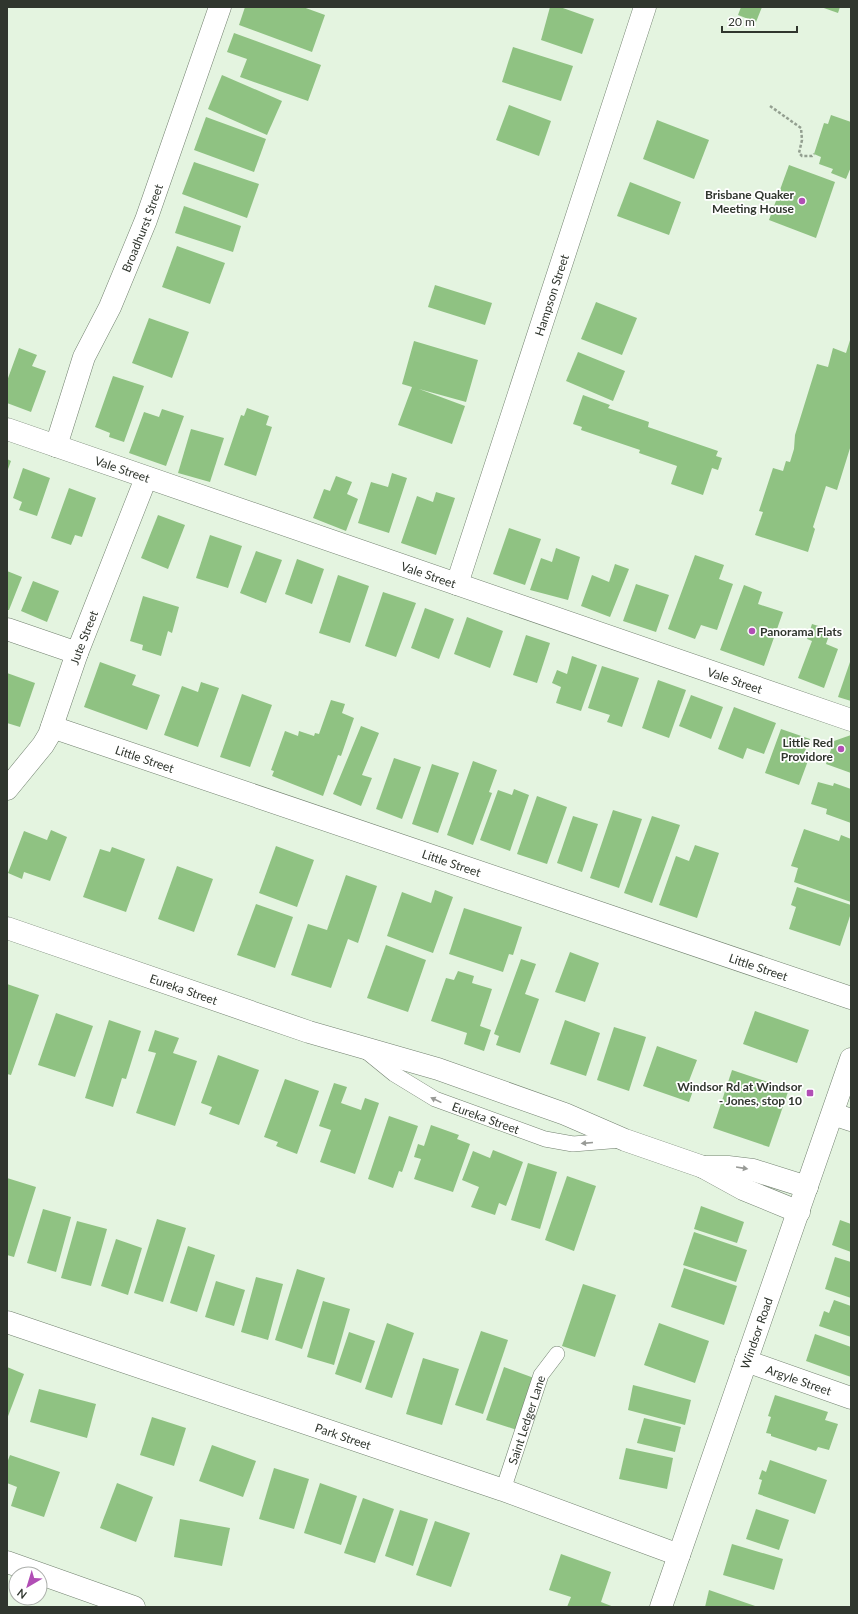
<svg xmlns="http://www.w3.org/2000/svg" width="858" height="1614" font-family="Lato,sans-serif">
<rect width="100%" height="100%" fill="#e4f4e0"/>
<!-- building -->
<g fill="#8fc282">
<polygon points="245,7 303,7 325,15 312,52 239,25"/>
<polygon points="550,7 560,7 594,19 582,54 541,40"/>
<polygon points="741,7 762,7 756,22 738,15"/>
<polygon points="821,7 840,7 838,13"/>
<polygon points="234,33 321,65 308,101 240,77 247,59 227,52"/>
<polygon points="513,47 573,66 561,101 502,82"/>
<polygon points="222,75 282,101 267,135 208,109"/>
<polygon points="509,105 551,121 539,156 496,140"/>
<polygon points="831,115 851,122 851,167 846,179 831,173 833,169 819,164 821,157 814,154 824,123 828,124"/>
<polygon points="206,117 266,139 254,172 194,150"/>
<polygon points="657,120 709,140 694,179 643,159"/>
<polygon points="194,162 259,184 247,218 182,194"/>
<polygon points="789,165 835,182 816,238 769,220"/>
<polygon points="630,182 681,202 669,235 617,216"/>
<polygon points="184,206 241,226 233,252 175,233"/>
<polygon points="177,246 225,263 210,304 162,287"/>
<polygon points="435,285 492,303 485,325 428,307"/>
<polygon points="596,302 637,318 622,355 581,339"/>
<polygon points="149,318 189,332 172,378 132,363"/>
<polygon points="851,337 851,445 837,490 826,486 813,527 815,529 808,552 755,535 763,512 759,511 773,468 783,471 786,461 790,462 794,449 795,435 817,364 828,367 833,348 846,353"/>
<polygon points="414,341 478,360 466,402 419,389 465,406 452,444 398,425 412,387 402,384"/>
<polygon points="19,348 37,355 32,366 46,371 31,412 7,403 7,381"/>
<polygon points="578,352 625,371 613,401 566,381"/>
<polygon points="113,376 144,386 124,442 109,437 110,433 95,427"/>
<polygon points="583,395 610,405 608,408 649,422 648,427 718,451 716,456 722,458 718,470 712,468 703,495 671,484 677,466 639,453 640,450 581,430 582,427 573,424"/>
<polygon points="247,408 269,416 266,425 272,427 256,476 224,465 241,415 244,416"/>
<polygon points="162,409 184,416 166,466 129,453 144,412 159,417"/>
<polygon points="191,429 224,438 210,482 178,473"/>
<polygon points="7,459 11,461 7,472"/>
<polygon points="23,468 50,478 37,516 19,510 22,502 13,498"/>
<polygon points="392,473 407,478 389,533 358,523 371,482 388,487"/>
<polygon points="336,476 352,482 347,494 358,499 346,531 313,518 324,489 330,491"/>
<polygon points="69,488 96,498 82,537 75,535 71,545 51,538"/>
<polygon points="436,492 455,498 436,555 401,543 417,496 433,502"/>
<polygon points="158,515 185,525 168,569 141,558"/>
<polygon points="509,528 541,539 525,585 493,574"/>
<polygon points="210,535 242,546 228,588 196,578"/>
<polygon points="556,548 580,557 568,600 530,590 541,558 552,562"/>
<polygon points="256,551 282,560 266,603 240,593"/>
<polygon points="695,555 724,565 719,579 733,584 717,630 701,625 695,639 668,629"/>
<polygon points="297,559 324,569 312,604 285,594"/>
<polygon points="615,564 629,569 610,617 581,606 592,575 609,582"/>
<polygon points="7,571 22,577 9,610 7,610"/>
<polygon points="338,575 369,586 350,643 319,633"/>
<polygon points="33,581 59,591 47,622 21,611"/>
<polygon points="636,584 669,595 656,632 623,621"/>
<polygon points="744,585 762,592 758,604 783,612 764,666 720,650"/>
<polygon points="383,592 416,603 396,657 365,646"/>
<polygon points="143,596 179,607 172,633 168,631 161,656 142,650 143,645 130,641"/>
<polygon points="425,608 454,619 439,659 411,648"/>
<polygon points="467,617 503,631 490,668 454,654"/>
<polygon points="812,624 831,630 826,644 838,649 824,688 798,678 812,641 807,639"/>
<polygon points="526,635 550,643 537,683 513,675"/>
<polygon points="572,656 597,665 581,711 556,703 561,687 552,683 557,670 567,674"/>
<polygon points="851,659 851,701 838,697"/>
<polygon points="100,662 136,675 132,685 160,695 147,730 84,707"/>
<polygon points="602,666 639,678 622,727 607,722 610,715 588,708"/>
<polygon points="7,673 35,683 20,727 7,723"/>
<polygon points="658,680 686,690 669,738 642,728"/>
<polygon points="201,682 219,688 198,747 164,735 182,686 198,692"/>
<polygon points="242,694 272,705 250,767 220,757"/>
<polygon points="691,695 723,707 711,739 679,726"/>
<polygon points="331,700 345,704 342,713 354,718 341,756 338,755 323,796 272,776 274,771 271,770 285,731 298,736 299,731 314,736 315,733 319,734"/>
<polygon points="734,707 776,723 764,754 747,748 743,759 718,749"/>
<polygon points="361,726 379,733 362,775 372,778 361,806 333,794"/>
<polygon points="781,729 810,739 803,756 809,758 799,785 765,773"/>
<polygon points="851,735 851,773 826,764 834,741"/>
<polygon points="394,758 421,767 402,819 376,809"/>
<polygon points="473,761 497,770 489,792 492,793 473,845 447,835"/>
<polygon points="432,764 459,773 438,833 412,824"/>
<polygon points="818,782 833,786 834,783 851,789 851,823 826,814 827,809 811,804"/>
<polygon points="514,789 529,795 510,851 480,840 498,790 512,795"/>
<polygon points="537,796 567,807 547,864 517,854"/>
<polygon points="613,810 642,819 619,888 590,878"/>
<polygon points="573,816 598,824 582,872 557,863"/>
<polygon points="652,816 680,825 652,903 624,893"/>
<polygon points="804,829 839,841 841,835 851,839 851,902 794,882 798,868 791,866"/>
<polygon points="51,830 67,837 50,881 24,872 22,879 8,873 24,831 47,840"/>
<polygon points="695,845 719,853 697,918 659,905 676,856 689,861"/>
<polygon points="276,846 314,860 297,907 259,893"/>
<polygon points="112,847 145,859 126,912 83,897 100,849 110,852"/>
<polygon points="177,866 213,879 194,932 158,919"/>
<polygon points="346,875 377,886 358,943 348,939 331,988 291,975 308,924 327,930"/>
<polygon points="797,887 851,905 851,913 840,946 789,929 796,907 791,905"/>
<polygon points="435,890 453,897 433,953 387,936 402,892 431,903"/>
<polygon points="256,904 293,917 275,968 237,955"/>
<polygon points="464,908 522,927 513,955 509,954 503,972 449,954"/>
<polygon points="386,945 426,960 408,1012 367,998"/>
<polygon points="570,952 599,963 585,1002 555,992"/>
<polygon points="521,959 536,964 525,994 539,999 520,1053 496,1045 499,1036 494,1034"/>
<polygon points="458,971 474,976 472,983 492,989 480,1026 491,1030 484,1051 464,1044 467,1033 431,1021 446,978 454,980"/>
<polygon points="7,984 39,995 11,1075 7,1074"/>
<polygon points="755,1011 809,1030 797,1063 743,1044"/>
<polygon points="56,1013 93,1026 75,1077 38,1065"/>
<polygon points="109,1020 141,1031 126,1079 122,1078 113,1107 85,1098"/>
<polygon points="565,1020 600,1033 586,1076 550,1064"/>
<polygon points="614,1027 646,1037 629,1091 597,1080"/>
<polygon points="155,1030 179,1038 173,1053 197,1061 175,1126 136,1113 156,1053 148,1051"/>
<polygon points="657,1046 697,1060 687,1086 694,1088 689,1102 643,1086"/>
<polygon points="218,1055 259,1070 239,1125 209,1114 212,1107 201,1103"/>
<polygon points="732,1070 789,1089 769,1147 713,1128"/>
<polygon points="285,1079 319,1091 297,1154 276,1146 278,1142 264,1137"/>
<polygon points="334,1083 347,1087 341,1103 361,1110 365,1098 379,1103 355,1174 320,1162 331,1130 319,1126"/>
<polygon points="389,1116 418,1126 402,1172 399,1171 393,1188 368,1179"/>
<polygon points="431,1125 459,1135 457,1139 470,1144 453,1192 414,1179 421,1159 414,1157 418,1144 424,1146"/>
<polygon points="493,1150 523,1162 506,1206 499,1203 495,1215 471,1207 479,1187 462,1180 473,1151 490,1158"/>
<polygon points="528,1163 557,1172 540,1229 511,1220"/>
<polygon points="567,1176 596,1186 574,1251 545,1240"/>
<polygon points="7,1178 36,1187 14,1257 7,1255"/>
<polygon points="701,1206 744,1222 737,1243 694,1229"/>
<polygon points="43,1209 71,1217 56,1272 27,1263"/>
<polygon points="157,1219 186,1228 163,1302 134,1293"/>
<polygon points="840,1220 851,1224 851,1252 832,1245"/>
<polygon points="77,1221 107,1229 91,1286 61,1278"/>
<polygon points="694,1232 747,1250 736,1282 683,1265"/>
<polygon points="116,1239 142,1248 128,1295 101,1286"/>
<polygon points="188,1246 215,1255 197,1312 170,1303"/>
<polygon points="835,1257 851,1262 851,1298 825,1289"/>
<polygon points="684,1268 737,1286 724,1325 671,1307"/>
<polygon points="297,1269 325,1278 302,1349 275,1340"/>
<polygon points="256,1277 283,1284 268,1340 241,1332"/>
<polygon points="216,1281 245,1290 234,1326 205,1317"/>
<polygon points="583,1284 616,1295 595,1357 562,1346"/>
<polygon points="834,1300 851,1306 851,1337 819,1326 824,1311 829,1313"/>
<polygon points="323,1301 350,1309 334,1365 307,1357"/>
<polygon points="387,1323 414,1333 392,1398 365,1389"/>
<polygon points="659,1323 709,1341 695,1383 644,1365"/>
<polygon points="481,1331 508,1340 483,1414 455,1405"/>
<polygon points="349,1332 375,1341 361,1383 335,1374"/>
<polygon points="815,1334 851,1347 851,1377 806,1361"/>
<polygon points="423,1358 459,1369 442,1425 406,1414"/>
<polygon points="7,1367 24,1374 7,1419"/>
<polygon points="504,1367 534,1378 517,1430 486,1420"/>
<polygon points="633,1385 691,1400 685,1425 628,1410"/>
<polygon points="39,1389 96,1404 87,1438 30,1422"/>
<polygon points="775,1395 828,1412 825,1420 838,1424 829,1450 818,1447 816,1451 771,1436 771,1434 766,1433 771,1417 768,1416"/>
<polygon points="152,1417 186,1428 174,1466 140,1455"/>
<polygon points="644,1418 681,1427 675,1452 637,1443"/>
<polygon points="212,1445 256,1461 243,1497 199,1481"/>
<polygon points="626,1448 673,1458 667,1489 619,1479"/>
<polygon points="10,1455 60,1472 44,1517 11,1506 17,1487 7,1483 7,1463"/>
<polygon points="770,1460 827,1480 815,1514 758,1494 762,1480 759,1479 762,1470 766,1472"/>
<polygon points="274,1468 309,1479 294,1529 259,1519"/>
<polygon points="117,1483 153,1497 136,1542 100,1528"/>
<polygon points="320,1483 357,1496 341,1545 304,1533"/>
<polygon points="363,1498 394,1509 375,1563 344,1553"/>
<polygon points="756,1509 789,1520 779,1550 746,1539"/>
<polygon points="400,1510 428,1519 413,1566 385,1556"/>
<polygon points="180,1519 230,1528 222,1566 174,1557"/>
<polygon points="435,1521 470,1533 451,1587 416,1575"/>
<polygon points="732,1544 783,1559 774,1590 723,1575"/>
<polygon points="561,1554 611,1572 601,1602 614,1607 567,1607 571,1597 549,1590"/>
<polygon points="709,1590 758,1607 705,1607"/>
</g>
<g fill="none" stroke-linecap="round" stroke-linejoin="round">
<!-- service casing -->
<g stroke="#72816f" stroke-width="16">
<g id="service">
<path id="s1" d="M367,1052L394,1074L435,1099L545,1139L573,1144L622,1140"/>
<path id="s2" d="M503,1490L541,1375L557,1354"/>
</g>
</g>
<!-- minor casing -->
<g stroke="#72816f" stroke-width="23">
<g id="minor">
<path id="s3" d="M7,429L851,720"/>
<path id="s4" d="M56,446L84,357L110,307L146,220L220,7"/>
<path id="s5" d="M457,584L645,7"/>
<polyline points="7,629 77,653"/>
<path id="s6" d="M52,727L851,998"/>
<path id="s7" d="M7,789L43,745L49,735L77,653L146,478"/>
<path id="s8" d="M7,928L309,1032L438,1069L565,1114L625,1140L703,1167L743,1189L799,1212"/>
<polyline points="833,1114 851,1120"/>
<polyline points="703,1167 728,1167 753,1170 807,1187"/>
<path id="s9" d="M7,1322L503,1490L679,1555"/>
<path id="s10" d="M746,1361L851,1398"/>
<polyline points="7,1562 134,1607"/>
</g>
</g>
<!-- secondary casing -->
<g stroke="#72816f" stroke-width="23">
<g id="secondary">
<path id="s11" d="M661,1607L851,1059"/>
</g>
</g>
<!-- path -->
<polyline stroke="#939f90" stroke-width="2.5" stroke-dasharray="3 2" stroke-linecap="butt" points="770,106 801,128 802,140 799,153 802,156 812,156 814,154"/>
<!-- service -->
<use href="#service" stroke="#fff" stroke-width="15"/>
<!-- minor -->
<use href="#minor" stroke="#fff" stroke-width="22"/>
<!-- secondary -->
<use href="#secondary" stroke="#fff" stroke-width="22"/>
</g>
<!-- one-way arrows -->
<defs><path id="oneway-solid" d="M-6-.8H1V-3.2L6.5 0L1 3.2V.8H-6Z"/></defs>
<g fill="#989a96">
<use href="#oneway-solid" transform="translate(436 1100) rotate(-154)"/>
<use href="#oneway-solid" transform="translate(587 1143) rotate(175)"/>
<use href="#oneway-solid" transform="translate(742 1168) rotate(9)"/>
</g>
<!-- markers -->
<g fill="#b14eb5" stroke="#fff" stroke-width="1.5">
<circle cx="802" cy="201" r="4"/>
<circle cx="752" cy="631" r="4"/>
<circle cx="841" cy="749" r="4"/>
<rect x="806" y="1089" width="8" height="8" rx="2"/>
</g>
<g text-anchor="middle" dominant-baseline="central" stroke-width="3.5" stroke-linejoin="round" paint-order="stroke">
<!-- poi labels -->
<g font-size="12" font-weight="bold" fill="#30362e" stroke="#fff" text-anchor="end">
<text x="794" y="194">Brisbane Quaker<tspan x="794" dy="14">Meeting House</tspan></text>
<text x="760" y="631" text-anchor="start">Panorama Flats</text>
<text x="833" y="742">Little Red<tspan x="833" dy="14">Providore</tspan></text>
<text x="802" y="1086">Windsor Rd at Windsor<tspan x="802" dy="14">- Jones, stop 10</tspan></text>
</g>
<!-- street labels -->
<g font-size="12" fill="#30362e" stroke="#fff">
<text stroke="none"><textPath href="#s4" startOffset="235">Broadhurst Street</textPath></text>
<text stroke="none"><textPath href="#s5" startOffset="304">Hampson Street</textPath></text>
<text stroke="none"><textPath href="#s3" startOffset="122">Vale Street</textPath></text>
<text stroke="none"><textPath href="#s3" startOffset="446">Vale Street</textPath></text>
<text stroke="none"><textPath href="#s7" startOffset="172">Jute Street</textPath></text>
<text stroke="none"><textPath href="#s3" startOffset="770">Vale Street</textPath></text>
<text stroke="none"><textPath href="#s6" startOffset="98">Little Street</textPath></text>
<text stroke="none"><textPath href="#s6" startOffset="422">Little Street</textPath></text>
<text stroke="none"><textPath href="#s6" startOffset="746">Little Street</textPath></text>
<text stroke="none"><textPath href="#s8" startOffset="187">Eureka Street</textPath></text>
<text stroke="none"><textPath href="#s1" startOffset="137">Eureka Street</textPath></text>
<text stroke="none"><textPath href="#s11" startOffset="290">Windsor Road</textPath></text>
<text stroke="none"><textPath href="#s10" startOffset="56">Argyle Street</textPath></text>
<text stroke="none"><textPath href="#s2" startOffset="74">Saint Ledger Lane</textPath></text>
<text stroke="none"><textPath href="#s9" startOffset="355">Park Street</textPath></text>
</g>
</g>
<!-- border -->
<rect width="858" height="1614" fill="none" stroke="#30362e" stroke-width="16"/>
<!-- north arrow -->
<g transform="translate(28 1586) rotate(218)"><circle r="19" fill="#ffffff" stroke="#acafab"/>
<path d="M0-3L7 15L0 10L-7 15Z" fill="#b14eb5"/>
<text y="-6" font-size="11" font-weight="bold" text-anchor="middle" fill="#30362e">N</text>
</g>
<!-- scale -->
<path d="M722 26v6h75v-6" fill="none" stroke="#30362e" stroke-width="2"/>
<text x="728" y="26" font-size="12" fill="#30362e" stroke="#ffffff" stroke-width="3" paint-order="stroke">20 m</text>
</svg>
